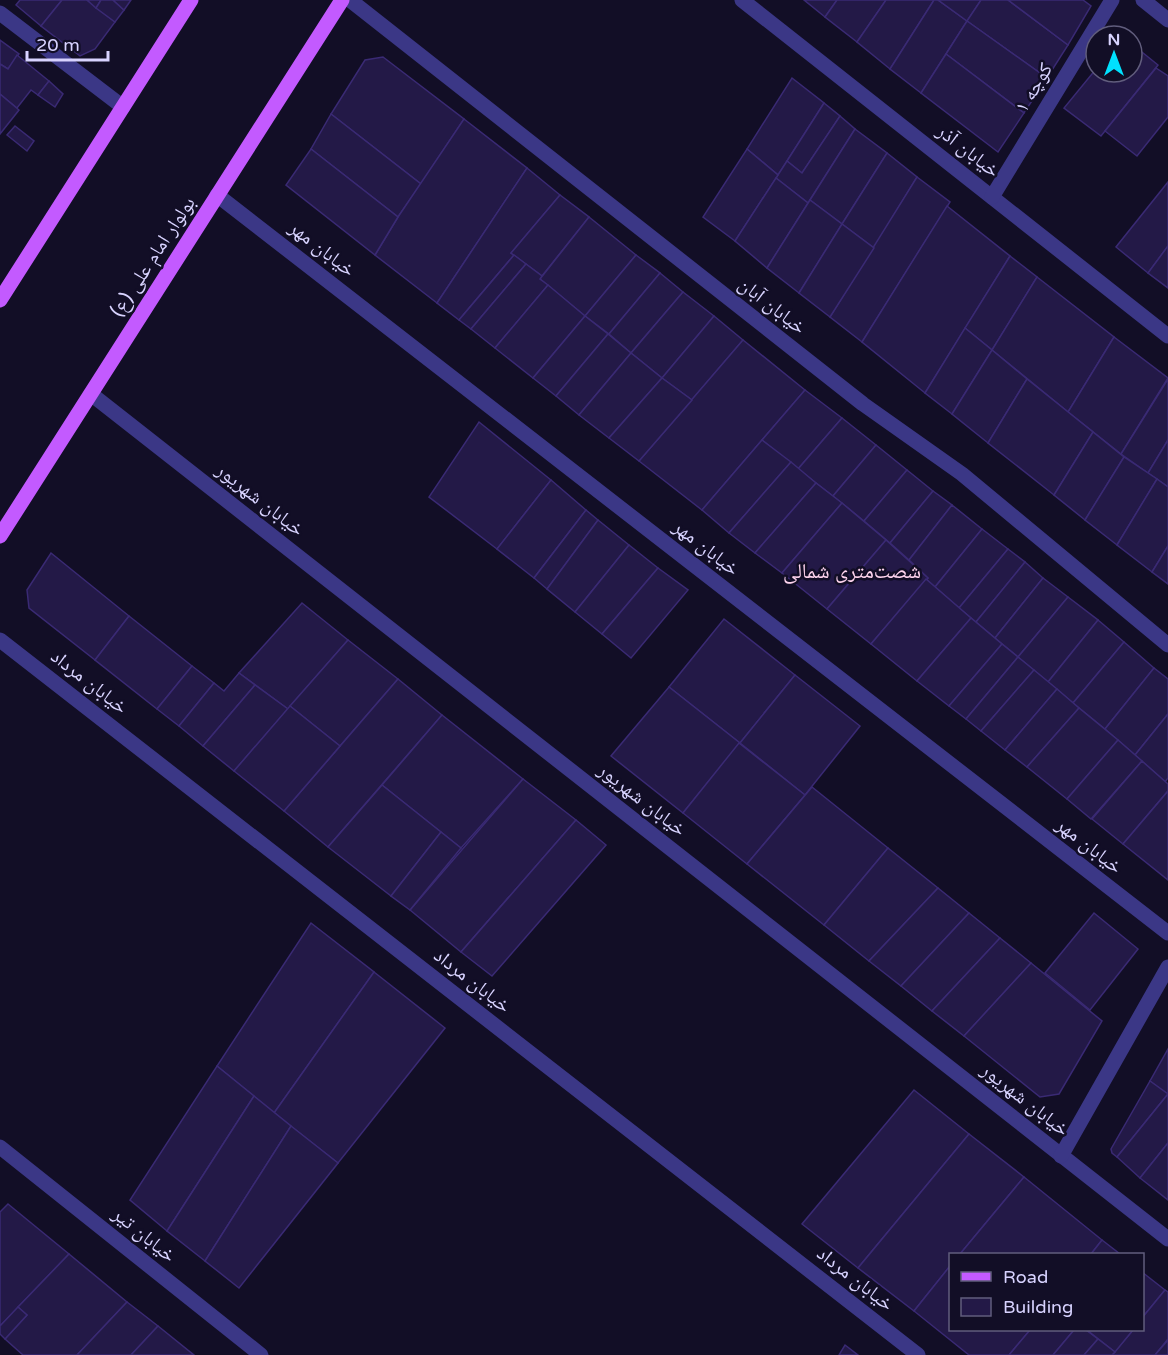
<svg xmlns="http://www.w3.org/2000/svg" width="1168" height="1355" font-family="'Varela Round','Noto Naskh Arabic',sans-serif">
<rect width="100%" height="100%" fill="#120e26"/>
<!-- building -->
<g fill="#231947" stroke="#3a2a74" stroke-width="1.5">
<polygon points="20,0 62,0 41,26 16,5"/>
<polygon points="62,0 87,0 115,22 95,49 80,56 41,26"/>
<polygon points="87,0 101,0 96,8"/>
<polygon points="101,0 113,0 124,10 115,22 96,8"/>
<polygon points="113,0 131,0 124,10"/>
<polygon points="804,0 837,0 825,17"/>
<polygon points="837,0 886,0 857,42 825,17"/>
<polygon points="886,0 934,0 890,69 857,42"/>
<polygon points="934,0 938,0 967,21 921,93 890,69"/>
<polygon points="938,0 981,0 967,21"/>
<polygon points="981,0 1008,0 1068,45 1047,78 967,21"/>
<polygon points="1008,0 1083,0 1091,6 1068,45"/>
<polygon points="967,21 1047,78 1024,113 946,54"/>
<polygon points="0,40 19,54 8,69 0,64"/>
<polygon points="1132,44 1158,65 1101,136 1064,108 1096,69 1096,72 1132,72"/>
<polygon points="946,54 1024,113 998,152 921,93"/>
<polygon points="17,55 49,81 38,95 31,90 17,108 0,94 0,64 8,69"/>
<polygon points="383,57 464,119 421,184 331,114 365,60"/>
<polygon points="1156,68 1168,76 1168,117 1137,156 1105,131"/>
<polygon points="792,78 824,103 778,175 747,149"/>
<polygon points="49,81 63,94 55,107 38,95"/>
<polygon points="0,94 19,110 0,134"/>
<polygon points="824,103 840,116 802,173 787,161"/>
<polygon points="331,114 421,184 398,217 311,149"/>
<polygon points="840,116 855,129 808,203 776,178 787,161 802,173"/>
<polygon points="464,119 527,168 437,303 375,255 398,217"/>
<polygon points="15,126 34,141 27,151 7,135"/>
<polygon points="855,129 887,153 842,224 810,200"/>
<polygon points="311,149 398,217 375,255 286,185"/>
<polygon points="747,149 778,175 735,241 703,217"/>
<polygon points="887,153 917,177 874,248 842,224"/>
<polygon points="527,168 560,195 511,253 514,255 459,320 437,303"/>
<polygon points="917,177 950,202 862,342 830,317"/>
<polygon points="776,178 808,203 767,268 735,241"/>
<polygon points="1168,182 1168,246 1148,273 1116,247"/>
<polygon points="560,195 589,217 542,276 511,253"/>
<polygon points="810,200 842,224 799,293 767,268"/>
<polygon points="947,206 1010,256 925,393 862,342"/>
<polygon points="589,217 636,255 585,316 540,279"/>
<polygon points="842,224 874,248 830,317 799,293"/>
<polygon points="1168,246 1168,288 1148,273"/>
<polygon points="514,255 526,264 471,329 459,320"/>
<polygon points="636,255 660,273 609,334 585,316"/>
<polygon points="1010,256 1037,277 992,350 965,328"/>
<polygon points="526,264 542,276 540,279 548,285 495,348 471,329"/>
<polygon points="660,273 683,292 631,353 609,334"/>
<polygon points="1037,277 1114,337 1068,412 992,350"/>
<polygon points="548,285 585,316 533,378 495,348"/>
<polygon points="683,292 714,316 662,378 631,353"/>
<polygon points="585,316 608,334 556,396 533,378"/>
<polygon points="714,316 743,340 692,400 662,378"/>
<polygon points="965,328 992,350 952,414 925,393"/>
<polygon points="608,334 631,353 579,415 556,396"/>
<polygon points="1114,337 1168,378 1121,454 1068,412"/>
<polygon points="743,340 805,390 702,510 639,461"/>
<polygon points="992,350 1027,379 988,443 952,414"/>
<polygon points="631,353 662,378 609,438 579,415"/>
<polygon points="662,378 692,400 639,461 609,438"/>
<polygon points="1027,379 1093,432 1054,495 988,443"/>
<polygon points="1168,379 1168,440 1148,473 1121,454"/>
<polygon points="805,390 842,418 798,469 762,440"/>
<polygon points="842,418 876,445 833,496 798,469"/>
<polygon points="479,422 551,480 497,549 429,497"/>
<polygon points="1093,432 1124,457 1085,520 1054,495"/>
<polygon points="762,440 791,462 729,533 702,510"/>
<polygon points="1168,440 1168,487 1148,473"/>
<polygon points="876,445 907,470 864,521 833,496"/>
<polygon points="1124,457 1157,479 1117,545 1085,520"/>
<polygon points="791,462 816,483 755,553 729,533"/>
<polygon points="907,470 933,491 890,543 864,521"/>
<polygon points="1157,479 1168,487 1168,546 1152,572 1117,545"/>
<polygon points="551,480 586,510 534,578 497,549"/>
<polygon points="816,483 842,503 782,573 755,553"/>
<polygon points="933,491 952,505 909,560 890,543"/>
<polygon points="842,503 886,540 827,609 782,573"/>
<polygon points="952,505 982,529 935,587 926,579 928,578 909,560"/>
<polygon points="586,510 598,520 547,589 534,578"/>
<polygon points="598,520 629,545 575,612 547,589"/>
<polygon points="982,529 1008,549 959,608 935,587"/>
<polygon points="886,540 928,578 871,644 827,609"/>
<polygon points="629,545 658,568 602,634 575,612"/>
<polygon points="1168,546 1168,584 1152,572"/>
<polygon points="1008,549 1025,562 976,622 959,608"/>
<polygon points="51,553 129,616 95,660 29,608 27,590"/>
<polygon points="1025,562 1043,578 995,638 976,622"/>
<polygon points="658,568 688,590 631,658 602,634"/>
<polygon points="1043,578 1068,597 1018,657 995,638"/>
<polygon points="926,579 971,618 917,681 871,644"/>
<polygon points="1068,597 1098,620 1048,682 1018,657"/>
<polygon points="302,603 348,640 288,709 239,673"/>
<polygon points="129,616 192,666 157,709 95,660"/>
<polygon points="971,618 1002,644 949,706 917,681"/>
<polygon points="724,619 795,675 740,743 669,687"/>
<polygon points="1098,620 1124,642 1073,703 1048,682"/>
<polygon points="348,640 398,679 340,746 290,706"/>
<polygon points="1124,642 1154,668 1105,729 1073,703"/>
<polygon points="1002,644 1018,657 966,719 949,706"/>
<polygon points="1018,657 1034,670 981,731 966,719"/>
<polygon points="192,666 214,683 179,726 157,709"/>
<polygon points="1154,668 1168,679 1168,714 1135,755 1105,729"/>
<polygon points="1034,670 1057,689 1005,750 981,731"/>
<polygon points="239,673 255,685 203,746 179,726 214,683 224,691"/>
<polygon points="795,675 860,726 805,795 740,743"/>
<polygon points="398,679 442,715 328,847 284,811"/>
<polygon points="255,685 288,709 234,771 203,746"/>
<polygon points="669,687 740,743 683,813 611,756"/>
<polygon points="1057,689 1079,708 1027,767 1005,750"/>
<polygon points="290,706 340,746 284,811 234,771"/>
<polygon points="1079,708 1118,740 1067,799 1027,767"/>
<polygon points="1168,714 1168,778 1165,782 1135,755"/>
<polygon points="442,715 523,779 461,848 382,785"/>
<polygon points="1118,740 1142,761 1091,819 1067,799"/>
<polygon points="739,743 805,795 747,864 683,813"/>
<polygon points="1142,761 1168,784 1168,791 1123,844 1092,819"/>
<polygon points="523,779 576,820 461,952 410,910"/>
<polygon points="382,785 441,832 391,896 328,847"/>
<polygon points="812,787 888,848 824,925 747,864"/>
<polygon points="1168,791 1168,880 1123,844"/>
<polygon points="576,820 606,845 492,976 461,952"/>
<polygon points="441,832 461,848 410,910 391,896"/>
<polygon points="888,848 938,888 869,961 824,925"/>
<polygon points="938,888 969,913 901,986 869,961"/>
<polygon points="969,913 1000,938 932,1011 901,986"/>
<polygon points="1094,913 1138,949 1090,1010 1045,973"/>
<polygon points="311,923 374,972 274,1113 217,1066"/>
<polygon points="1000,938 1031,963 964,1036 932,1011"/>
<polygon points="1031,963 1102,1021 1059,1094 1040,1097 964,1036"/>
<polygon points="374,972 445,1028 338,1163 274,1113"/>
<polygon points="1168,1049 1168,1095 1150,1081"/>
<polygon points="217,1066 254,1096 167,1231 130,1200"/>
<polygon points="1150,1081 1168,1094 1117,1157 1112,1153 1111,1149"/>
<polygon points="914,1090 969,1134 858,1268 802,1224"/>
<polygon points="1168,1094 1168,1143 1140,1178 1117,1157"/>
<polygon points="254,1096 291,1126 205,1261 167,1231"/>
<polygon points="291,1126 338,1163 239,1288 205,1261"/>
<polygon points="969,1134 1024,1177 960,1254 950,1254 950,1266 914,1311 858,1268"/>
<polygon points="1168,1143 1168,1200 1140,1178"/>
<polygon points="1024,1177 1102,1240 1091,1254 960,1254"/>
<polygon points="8,1204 69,1254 0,1326 0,1212"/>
<polygon points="1102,1240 1120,1254 1091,1254"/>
<polygon points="69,1254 127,1302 77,1355 23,1355 5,1339 27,1315 18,1307"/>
<polygon points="950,1266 950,1330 1030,1330 1009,1355 969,1355 914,1311"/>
<polygon points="1142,1272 1165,1290 1142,1318"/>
<polygon points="1165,1290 1168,1292 1168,1339 1155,1355 1112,1355 1133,1330 1142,1330 1142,1318"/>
<polygon points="127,1302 158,1326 131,1355 77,1355"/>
<polygon points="18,1307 27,1315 5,1339 0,1334 0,1326"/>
<polygon points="158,1326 194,1355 131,1355"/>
<polygon points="1030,1330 1074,1330 1053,1355 1009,1355"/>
<polygon points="1074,1330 1086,1330 1098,1339 1084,1355 1053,1355"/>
<polygon points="1087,1330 1133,1330 1115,1352"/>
<polygon points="1098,1339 1115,1352 1112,1355 1084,1355"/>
<polygon points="1168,1340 1168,1355 1155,1355"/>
<polygon points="845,1345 858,1355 839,1355"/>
</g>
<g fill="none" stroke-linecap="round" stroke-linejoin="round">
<!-- minor -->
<g stroke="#3b3786" stroke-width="15">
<polyline points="350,0 863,404 962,474 1168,645"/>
<polyline points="742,0 1168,336"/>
<polyline points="1143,0 1168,20"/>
<polyline points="0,13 123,107"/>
<polyline points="217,195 1168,933"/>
<polyline points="992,197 1112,0"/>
<polyline points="91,394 1168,1239"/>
<polyline points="0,640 918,1355"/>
<polyline points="0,1147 261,1355"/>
<polyline points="1061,1156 1168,967"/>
</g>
<!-- primary -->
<g stroke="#c35aff" stroke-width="15">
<polyline points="0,300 191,0"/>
<polyline points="0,536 342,0"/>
</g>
</g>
<g text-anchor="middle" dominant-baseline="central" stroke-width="5" stroke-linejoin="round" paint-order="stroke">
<!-- street labels -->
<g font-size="20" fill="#d8d3ff" stroke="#120e26">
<text transform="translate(1034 88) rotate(-59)">کوچه ۱</text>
<text transform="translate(968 151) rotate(38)">خیابان آذر</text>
<text transform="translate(322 249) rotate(38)">خیابان مهر</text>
<text transform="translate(153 257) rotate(-57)">بولوار امام علی (ع)</text>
<text transform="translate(772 306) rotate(38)">خیابان آبان</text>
<text transform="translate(260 500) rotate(38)">خیابان شهریور</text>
<text transform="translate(706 548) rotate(38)">خیابان مهر</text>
<text transform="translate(89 682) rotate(38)">خیابان مرداد</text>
<text transform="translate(642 800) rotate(38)">خیابان شهریور</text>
<text transform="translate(1089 846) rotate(38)">خیابان مهر</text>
<text transform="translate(472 981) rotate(38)">خیابان مرداد</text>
<text transform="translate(1025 1100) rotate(38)">خیابان شهریور</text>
<text transform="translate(144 1235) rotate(39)">خیابان تیر</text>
<text transform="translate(855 1279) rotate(38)">خیابان مرداد</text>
</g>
<!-- neighbourhood labels -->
<g font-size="21" fill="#ffd5ef" stroke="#120e26">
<text x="852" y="571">شصت‌متری شمالی</text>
</g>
</g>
<!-- legend -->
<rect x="949" y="1253" width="195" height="78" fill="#120e26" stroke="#615d7d" stroke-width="1.5"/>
<rect x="961" y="1272" width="30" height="9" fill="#c35aff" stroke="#615d7d" stroke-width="1.5"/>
<text x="1003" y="1283" font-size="18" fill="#d8d3ff">Road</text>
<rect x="961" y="1298" width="30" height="18" fill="#231947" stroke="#615d7d" stroke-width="1.5"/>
<text x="1003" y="1313" font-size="18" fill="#d8d3ff">Building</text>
<!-- north arrow -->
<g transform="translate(1114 54)"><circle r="28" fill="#120e26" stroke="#615d7d" stroke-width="1.5"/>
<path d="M0-4.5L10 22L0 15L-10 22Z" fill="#00e1fe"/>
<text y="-9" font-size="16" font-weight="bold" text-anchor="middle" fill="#d8d3ff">N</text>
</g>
<!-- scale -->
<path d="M27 51v9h81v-9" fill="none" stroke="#d8d3ff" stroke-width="3"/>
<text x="36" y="51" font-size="18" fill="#d8d3ff" stroke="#120e26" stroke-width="4.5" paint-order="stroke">20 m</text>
</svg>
